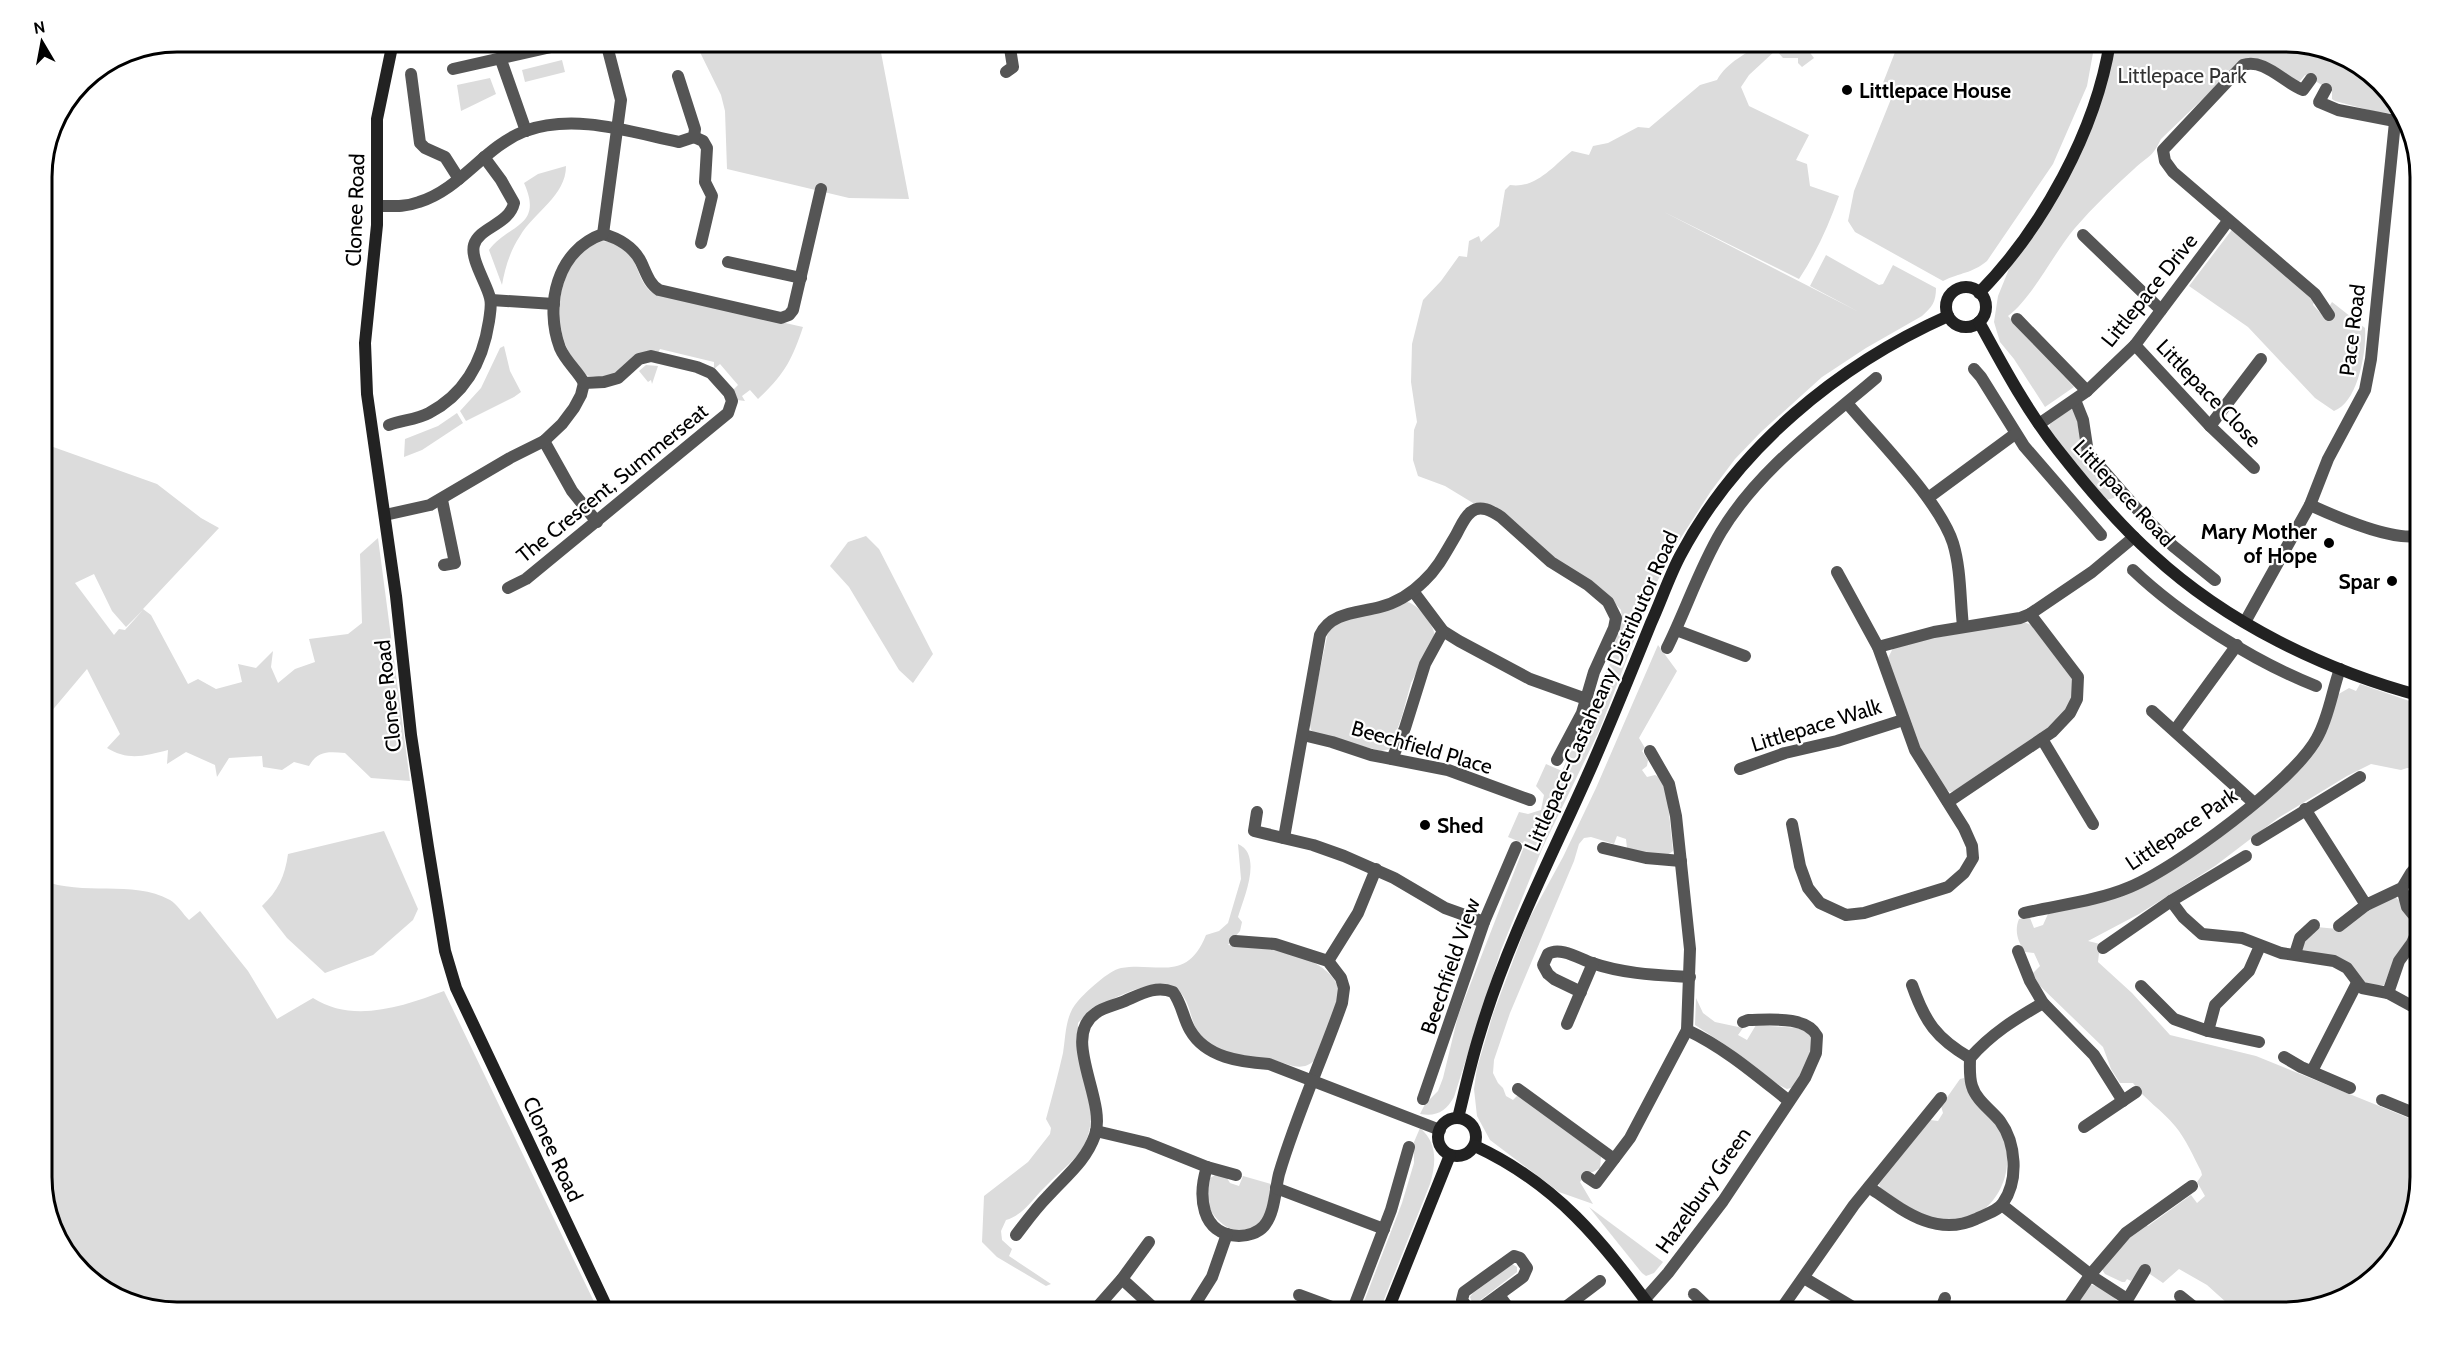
<svg xmlns="http://www.w3.org/2000/svg" width="2463" height="1354" font-family="Cabin,sans-serif">
<rect width="100%" height="100%" fill="#fff"/>
<!-- green -->
<g fill="#dcdcdc" fill-rule="evenodd">
<polygon points="695,42 879,42 909,199 849,198 727,169 725,111 721,95"/>
<path d="M1765,42H1802L1814,58L1802,67L1798,63V58H1783L1776,50L1749,75L1741,87L1749,106L1809,135L1796,160L1807,164L1810,186L1839,196C1829,225 1816,253 1799,279L1664,212L1859,312L1810,286L1826,255L1879,285L1883,284L1893,265L1936,288C1936,302 1932,307 1922,316L1866,348L1822,377L1761,432L1735,459L1711,491L1673,550L1656,584L1599,731L1542,849L1501,950L1454,1097C1446,1111 1437,1117 1420,1114L1425,1104L1438,1091L1443,1078L1458,1016L1525,844L1508,837L1519,812L1528,814L1541,810L1544,795L1536,786L1546,764L1562,771L1612,659L1606,656L1622,618L1621,610L1603,590L1560,563L1495,506L1473,503L1445,486L1418,476L1413,460L1414,430L1417,422L1411,382L1412,344L1423,300L1441,281L1459,256L1467,257L1469,241L1479,236L1481,242L1499,226L1505,190L1510,185C1536,189 1553,166 1572,151L1589,155L1593,146L1608,143L1638,127L1649,128L1700,85L1717,80C1727,62 1747,53 1765,42Z"/>
<path d="M1899,42H2095L2087,86L2053,164L1987,261C1971,274 1961,272 1943,281L1855,232L1848,221L1854,191L1893,94L1881,88Z"/>
<path d="M2115,42H2286L2353,60L2398,102L2402,114L2376,112L2335,101L2332,99V91L2305,75L2300,81H2294C2277,70 2262,54 2242,61L2161,139C2152,158 2148,156 2134,169C2113,188 2093,207 2075,228C2053,254 2033,297 2008,316L2074,387L2045,407L2014,359L2000,342L1994,322L1998,296L2009,269L2047,215Z"/>
<polygon points="562,60 565,72 525,82 522,70"/>
<polygon points="490,78 496,94 461,111 457,85"/>
<path d="M566,166C566,196 534,212 520,236C510,251 505,268 502,285L489,250C508,224 544,227 524,183L538,174Z"/>
<path d="M2234,227L2315,299L2313,305L2323,316L2332,302L2365,328C2367,350 2358,403 2334,411L2315,398L2248,327L2189,286Z"/>
<path d="M602,241C642,244 632,279 653,293L803,327C792,360 784,375 758,399L750,390L742,396L745,401L737,400L733,390L738,385L720,364L714,369V362L660,349L658,353C627,345 623,384 593,376C590,376 587,376 584,374C581,372 578,366 576,363C552,333 554,280 582,252C587,247 596,244 602,241Z"/>
<polygon points="504,346 510,371 521,392 514,397 466,421 460,411 481,388 500,348"/>
<polygon points="646,365 658,366 652,384 651,380 648,382 639,371"/>
<polygon points="2072,408 2075,409 2081,442 2120,496 2107,500 2066,454 2049,431 2050,424"/>
<polygon points="457,413 463,423 422,450 404,457 405,439 438,426"/>
<path d="M42,443L157,484L201,518L219,528L143,609L151,615L188,684L198,679L216,689L242,682L238,664L256,668L273,651L271,667L278,683L295,669L315,662L309,639L348,634L362,623L360,554L378,538L410,781L371,778L345,753C329,752 318,750 309,766L294,762L282,770L263,767L262,756L229,758L217,777L215,765L186,752L167,764L168,750C145,756 128,761 107,748L120,734L87,669L50,713L42,708ZM94,574L112,611L126,627L143,610L125,630L119,629L114,635L75,583Z"/>
<polygon points="866,536 879,549 933,654 913,683 899,670 849,587 830,566 848,542"/>
<path d="M1407,602C1418,604 1434,625 1435,636L1411,683L1402,716L1390,749L1381,751L1316,734L1311,730L1309,721L1328,632C1338,616 1364,617 1380,612C1389,610 1398,605 1407,602Z"/>
<path d="M2024,622L2031,625L2071,676C2075,685 2074,698 2068,707C2047,737 1986,770 1954,791L1950,792C1925,778 1898,687 1888,658L1893,648L1922,640Z"/>
<path d="M1658,645L1677,671L1639,738L1645,748L1642,751L1648,760L1647,766L1642,770L1647,777L1655,775L1661,778L1667,795L1673,851C1662,862 1641,852 1627,848L1626,839L1617,836L1614,844L1591,837L1584,838L1579,844L1574,861L1510,1013L1494,1060L1493,1073L1498,1083L1503,1088L1506,1096L1513,1100L1517,1096L1523,1098L1601,1157L1600,1168L1593,1172H1588L1580,1182L1593,1204L1559,1192L1490,1140L1477,1116L1474,1089L1477,1068L1493,1014L1528,921L1563,857L1596,788Z"/>
<path d="M2360,684L2421,705V769L2407,768L2401,770L2371,764L2347,776L2278,818L2215,866L2139,914L2088,941L2100,944L2098,962L2132,993L2170,1035L2256,1056L2421,1123V1177L2403,1244L2354,1294L2286,1312H2237L2207,1285L2179,1269L2163,1283L2141,1268L2131,1281L2127,1279L2125,1282H2122L2105,1274L2101,1268L2121,1244L2145,1224L2148,1226L2191,1195L2197,1203L2205,1196L2197,1182L2202,1175L2201,1171C2193,1156 2186,1139 2175,1126C2162,1110 2145,1100 2133,1083H2120L2111,1069L2103,1047L2039,985L2033,973L2040,966L2034,953L2025,952C2018,942 2014,931 2019,919L2030,918L2034,928L2043,925L2048,914L2132,892L2292,778C2318,754 2326,728 2337,695L2349,688L2356,691Z"/>
<path d="M384,831L418,909L413,920L373,955L325,973L287,938L262,906C278,891 285,876 288,854Z"/>
<path d="M1238,844C1263,855 1244,897 1238,917L1242,922L1240,931L1228,945C1242,947 1256,946 1270,948C1292,951 1339,967 1339,994C1339,1010 1321,1045 1315,1060C1302,1072 1291,1065 1277,1061C1256,1055 1234,1058 1214,1047C1188,1033 1195,1010 1181,993C1161,969 1094,1005 1078,1023C1075,1067 1109,1116 1077,1156C1068,1166 1056,1175 1047,1185C1033,1198 1025,1214 1006,1220L1001,1231L1002,1240L1012,1249L1009,1256L1051,1284L1046,1286L997,1257L982,1242L984,1196L1028,1162L1050,1134L1051,1128L1046,1119C1052,1097 1058,1075 1063,1053C1066,1035 1065,1015 1078,1001C1087,991 1108,971 1121,968C1157,962 1187,983 1206,935L1219,931L1228,923L1241,879Z"/>
<path d="M42,880C83,897 132,879 170,900C177,904 183,914 189,920L200,911L248,971L277,1019L313,998C353,1024 404,1006 444,991L599,1312H177L110,1294L65,1252L42,1185Z"/>
<path d="M2394,896L2401,902L2414,930L2395,957L2384,985H2365C2341,954 2340,955 2301,952V943L2317,927L2337,929L2364,910Z"/>
<polygon points="1696,998 1703,1013 1715,1022 1743,1028 1738,1035 1747,1040 1756,1025 1798,1028 1811,1035 1810,1058 1794,1087 1787,1089 1775,1083 1724,1044 1695,1025"/>
<path d="M1964,1078C1970,1105 1999,1116 2005,1143C2016,1183 1985,1228 1941,1220C1919,1216 1899,1201 1880,1188L1879,1184L1930,1120L1938,1121L1943,1113L1941,1106L1960,1079Z"/>
<path d="M1420,1128C1438,1143 1436,1164 1430,1184L1379,1312H1360L1402,1203L1414,1163V1142Z"/>
<path d="M1217,1174L1227,1178L1230,1183L1239,1186L1243,1176L1271,1184C1269,1195 1269,1212 1262,1221C1242,1247 1205,1219 1206,1192C1206,1188 1209,1182 1210,1178Z"/>
<polygon points="1589,1207 1663,1262 1654,1273 1646,1276 1642,1273"/>
<polygon points="1512,1264 1517,1267 1517,1272 1478,1302 1472,1302 1470,1297 1473,1293"/>
<path d="M2089,1285C2100,1285 2114,1293 2118,1304L2114,1312H2069Z"/>
</g>
<g fill="none" stroke-linecap="round" stroke-linejoin="round">
<!-- street -->
<g stroke="#555" stroke-width="12">
<polyline points="501,60 526,131"/>
<polyline points="453,69 560,45"/>
<polyline points="1006,72 1013,67 1009,42"/>
<polyline points="411,74 420,143 425,148 445,157 459,179"/>
<path d="M2311,79L2303,90C2283,82 2264,58 2243,65L2163,150L2165,161L2173,172L2315,294L2329,315"/>
<polyline points="2326,89 2319,102 2338,110 2405,123"/>
<polyline points="694,137 703,141 707,148 705,182 712,196 701,243"/>
<path d="M378,206C392,206 406,207 419,202C461,189 484,147 525,131C575,113 630,132 679,142L694,137L695,129L678,76"/>
<path d="M603,234C618,238 634,247 641,262C646,272 649,284 659,290L781,318L789,315L793,310L821,189"/>
<polyline points="2083,235 2161,310"/>
<polyline points="728,262 801,278"/>
<polyline points="491,300 554,304"/>
<polyline points="2017,319 2087,391"/>
<polyline points="2135,345 2210,426 2254,468"/>
<polyline points="1974,369 1981,377 2024,446 2101,535"/>
<path d="M584,383C578,371 566,362 560,348C544,305 557,250 603,234L621,100L606,42"/>
<polyline points="2075,400 2083,420 2088,453 2137,509 2173,546 2215,580"/>
<path d="M1847,403C1877,439 1939,500 1953,543C1961,569 1960,599 1963,626"/>
<polyline points="2039,424 2087,391 2135,345 2228,221"/>
<path d="M389,425C402,420 416,420 429,413C465,394 483,361 489,321C490,313 492,305 490,298C487,284 470,259 474,245C479,227 509,225 514,203L501,180L484,157"/>
<polyline points="2210,426 2261,359"/>
<polyline points="544,441 572,491 597,522"/>
<polyline points="1928,498 2015,434"/>
<polyline points="442,500 455,563 444,565"/>
<path d="M2310,505C2334,516 2396,543 2421,535"/>
<polyline points="385,515 430,505 510,458 544,441 562,424 574,408 581,395 584,383"/>
<path d="M2133,570C2180,615 2255,662 2316,686"/>
<polyline points="508,588 526,579 728,413 732,401 729,393 711,373 697,367 651,356 639,359 618,378 604,382 584,383"/>
<polyline points="1413,591 1443,631 1459,641 1530,679 1586,699"/>
<polyline points="2245,622 2310,505 2328,459 2365,390 2371,359 2395,122"/>
<polyline points="1676,630 1745,656"/>
<polyline points="1878,647 1934,632 2020,618 2030,614 2092,572 2134,537"/>
<path d="M1667,648C1686,610 1699,569 1721,532C1759,469 1821,425 1876,378"/>
<polyline points="2152,711 2254,803"/>
<polyline points="2175,730 2237,645"/>
<polyline points="1303,735 1332,742 1371,755 1448,770 1530,800"/>
<polyline points="2042,739 2093,824"/>
<polyline points="1392,759 1405,728 1425,664 1443,631"/>
<polyline points="1740,769 1785,753 1837,741 1903,720"/>
<polyline points="2416,771 2421,772"/>
<polyline points="1948,802 2052,732 2070,713 2077,699 2078,677 2030,614"/>
<polyline points="2305,809 2366,905 2402,888 2411,873 2421,861"/>
<polyline points="1257,812 1254,831 1313,845 1344,856 1394,878 1445,908 1484,922"/>
<polyline points="1792,824 1800,866 1808,888 1820,903 1846,915 1864,913 1948,887 1964,873 1973,858 1972,846 1964,828 1915,750 1878,647 1837,572"/>
<path d="M1284,838L1320,635C1331,612 1358,613 1380,607C1396,603 1412,593 1424,581C1438,568 1446,552 1456,535C1460,528 1464,517 1471,512C1480,504 1492,511 1501,517L1551,562L1588,585L1608,602L1616,618L1614,628L1594,672L1582,713L1557,760"/>
<polyline points="2257,840 2360,777"/>
<polyline points="1603,848 1646,858 1681,861"/>
<polyline points="2402,888 2407,907 2420,923"/>
<polyline points="2171,901 2183,917 2202,934 2242,938 2281,953 2334,961 2347,968 2362,988 2388,993 2421,1011"/>
<path d="M2024,913C2059,905 2097,901 2130,887C2176,868 2294,781 2317,738C2329,717 2332,691 2340,669"/>
<polyline points="2339,926 2366,905"/>
<polyline points="2103,948 2171,901 2246,856"/>
<polyline points="2018,951 2030,981 2043,1003 2094,1055 2123,1101"/>
<polyline points="2295,954 2300,938 2314,925"/>
<polyline points="1328,961 1358,913 1376,869"/>
<path d="M1912,985C1925,1022 1936,1038 1970,1058"/>
<polyline points="2141,986 2174,1019 2208,1031 2259,1042"/>
<path d="M1581,992L1554,979L1548,974L1543,965L1548,954C1560,946 1580,959 1592,963C1624,974 1657,975 1690,977"/>
<polyline points="2388,993 2399,961 2412,943 2421,923"/>
<polyline points="1567,1024 1593,963"/>
<path d="M1687,1030C1725,1048 1756,1075 1789,1101"/>
<polyline points="2208,1031 2215,1005 2249,971 2260,946"/>
<polyline points="2284,1057 2301,1067 2350,1088"/>
<polyline points="2312,1071 2357,983"/>
<polyline points="1518,1089 1614,1159"/>
<polyline points="1423,1099 1484,922 1516,847"/>
<polyline points="2382,1100 2421,1116"/>
<polyline points="2417,1115 2421,1104"/>
<polyline points="2084,1127 2136,1092"/>
<polyline points="1096,1131 1147,1143 1207,1167 1236,1175"/>
<path d="M1207,1167C1198,1195 1200,1235 1239,1236C1247,1236 1258,1233 1264,1226C1275,1213 1275,1190 1279,1174C1296,1116 1322,1060 1342,1003L1344,988L1341,978L1328,961L1275,944L1235,941"/>
<polyline points="1587,1177 1596,1183 1630,1138 1687,1030 1690,949 1676,816 1669,784 1650,751"/>
<path d="M1869,1187C1901,1209 1935,1238 1976,1219C1984,1215 1998,1211 2003,1203C2019,1180 2016,1143 2000,1121C1991,1110 1976,1100 1972,1086C1969,1077 1970,1067 1970,1058C1991,1034 2015,1019 2043,1003"/>
<polyline points="1276,1188 1384,1229"/>
<polyline points="2002,1205 2096,1279 2127,1299"/>
<path d="M1016,1235C1026,1222 1036,1208 1048,1196C1066,1176 1086,1161 1095,1135C1107,1100 1060,1037 1096,1013C1104,1007 1116,1005 1125,1001C1141,994 1156,985 1173,992C1182,1004 1183,1018 1190,1030C1206,1058 1241,1062 1269,1064L1440,1130"/>
<polygon points="1514,1256 1520,1258 1527,1268 1523,1277 1478,1310 1469,1310 1462,1300 1464,1292"/>
<polyline points="1804,1278 1861,1312"/>
<polyline points="1122,1279 1158,1312"/>
<polyline points="1694,1294 1713,1312"/>
<polyline points="1299,1295 1345,1312"/>
<polyline points="1499,1295 1510,1310"/>
<polyline points="2180,1296 2200,1312"/>
<path d="M1645,1299L1668,1273L1723,1201L1805,1078L1816,1053L1817,1036C1806,1015 1768,1020 1748,1020L1743,1022"/>
<polyline points="1093,1312 1122,1279 1149,1242"/>
<polyline points="1190,1312 1212,1277 1227,1234"/>
<polyline points="1352,1312 1391,1210 1409,1147"/>
<polyline points="1559,1312 1600,1281"/>
<polyline points="1779,1312 1854,1205 1941,1098"/>
<polyline points="1940,1312 1945,1298"/>
<polyline points="2065,1312 2091,1274 2126,1233 2192,1186"/>
<polyline points="2120,1312 2145,1270"/>
</g>
<!-- secondary -->
<g stroke="#222" stroke-width="12">
<polyline points="393,42 377,119 377,225 365,343 367,394 396,596 411,735 428,847 445,951 456,988 609,1312"/>
<circle cx="1966" cy="307" r="20"/>
<path d="M1979,293C2042,229 2096,131 2110,42"/>
<path d="M1979,322C2003,366 2027,411 2058,450C2087,487 2118,524 2153,555C2227,623 2324,670 2421,696"/>
<circle cx="1457" cy="1137" r="19"/>
<path d="M1458,1118C1465,1090 1471,1061 1480,1033C1508,939 1554,852 1593,763C1613,717 1632,670 1651,623C1661,601 1669,577 1680,556C1737,448 1838,365 1948,316"/>
<path d="M1475,1146C1557,1184 1602,1241 1654,1312"/>
<polyline points="1387,1312 1450,1155"/>
</g>
</g>
<!-- markers -->
<g fill="#000" stroke="#fff" stroke-width="2">
<circle cx="1847" cy="90" r="6"/>
<circle cx="2329" cy="543" r="6"/>
<circle cx="2392" cy="581" r="6"/>
<circle cx="1425" cy="825" r="6"/>
</g>
<g text-anchor="middle" dominant-baseline="central" stroke-width="4.5" stroke-linejoin="round" paint-order="stroke">
<!-- park labels -->
<g font-size="21" fill="#333" stroke="#fff">
<text x="2182" y="75">Littlepace Park</text>
</g>
<!-- poi labels -->
<g font-size="21" font-weight="bold" fill="#000" stroke="#fff" text-anchor="start">
<text x="1859" y="90">Littlepace House</text>
<text x="2317" y="531" text-anchor="end">Mary Mother<tspan x="2317" dy="24">of Hope</tspan></text>
<text x="2380" y="581" text-anchor="end">Spar</text>
<text x="1437" y="825">Shed</text>
</g>
<!-- street labels -->
<g font-size="21" fill="#000" stroke="#fff">
<text transform="translate(355 210) rotate(-88)">Clonee Road</text>
<text transform="translate(2149 290) rotate(-51)">Littlepace Drive</text>
<text transform="translate(2352 330) rotate(-83)">Pace Road</text>
<text transform="translate(2209 393) rotate(46)">Littlepace Close</text>
<text transform="translate(612 483) rotate(-39)">The Crescent, Summerseat</text>
<text transform="translate(2124 493) rotate(47)">Littlepace Road</text>
<text transform="translate(1601 691) rotate(-66)">Littlepace-Castaheany Distributor Road</text>
<text transform="translate(388 696) rotate(-96)">Clonee Road</text>
<text transform="translate(1816 725) rotate(-17)">Littlepace Walk</text>
<text transform="translate(1422 747) rotate(16)">Beechfield Place</text>
<text transform="translate(2181 829) rotate(-34)">Littlepace Park</text>
<text transform="translate(1450 966) rotate(-71)">Beechfield View</text>
<text transform="translate(553 1149) rotate(65)">Clonee Road</text>
<text transform="translate(1703 1190) rotate(-55)">Hazelbury Green</text>
</g>
</g>
<!-- crop -->
<path d="M0 0H2463V1354H0ZM177 52H2285A125 125 0 0 1 2410 177V1177A125 125 0 0 1 2285 1302H177A125 125 0 0 1 52 1177V177A125 125 0 0 1 177 52Z" fill="#fff" fill-rule="evenodd"/>
<path fill="none" stroke="#000" stroke-width="3" d="M177 52H2285A125 125 0 0 1 2410 177V1177A125 125 0 0 1 2285 1302H177A125 125 0 0 1 52 1177V177A125 125 0 0 1 177 52Z"/>
<!-- north arrow -->
<g transform="translate(42 42) rotate(350)" stroke="#ffffff" stroke-width="4.5" paint-order="stroke">
<path d="M0-4.5L10 22L0 15L-10 22Z" fill="#000000"/>
<text y="-9" font-size="16" font-weight="bold" text-anchor="middle" fill="#000000">N</text>
</g>
</svg>
